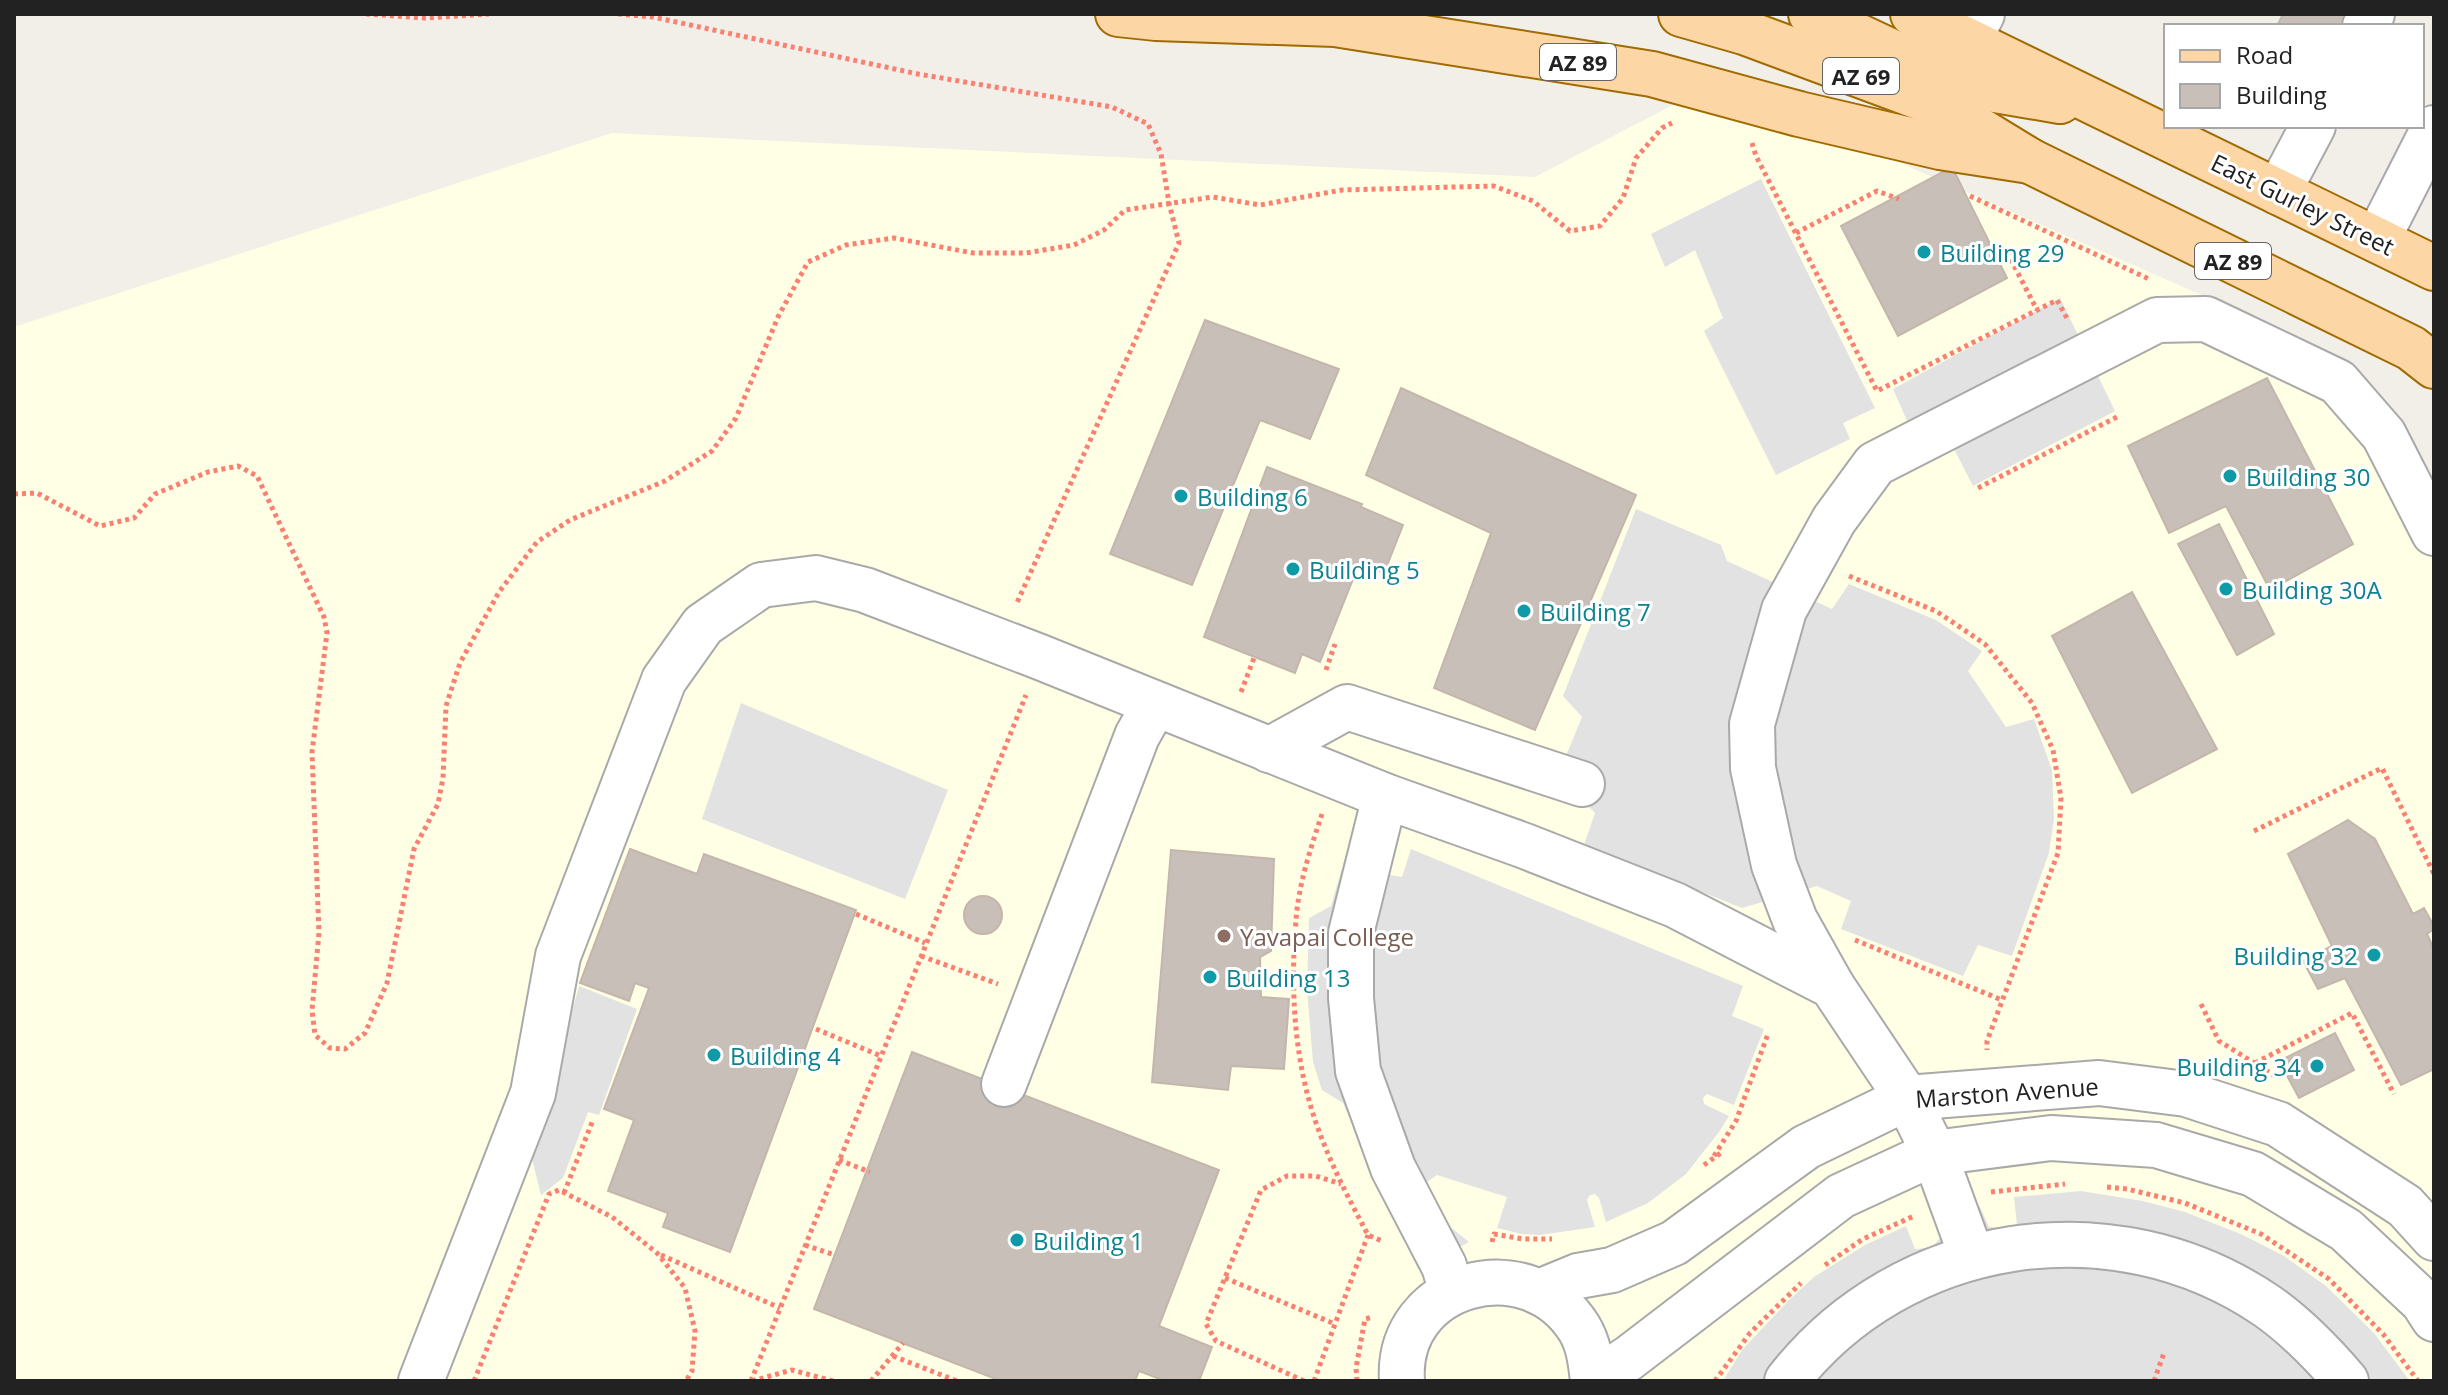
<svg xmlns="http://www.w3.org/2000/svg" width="2448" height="1395" font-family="'Open Sans',sans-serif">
<rect width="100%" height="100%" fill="#f2efe9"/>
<!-- education -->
<polygon fill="#ffffe5" points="1690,96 1864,147 2297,337 2434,490 2434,1381 14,1381 14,327 612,133 1535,177"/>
<!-- parking -->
<g fill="#e2e2e2">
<polygon points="1761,179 1875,408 1843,423 1850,439 1776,475 1704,331 1723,318 1695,250 1665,267 1651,234"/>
<polygon points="2060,298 2115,411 1973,486 1952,445 1908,423 1893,389"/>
<polygon points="1636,509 1721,545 1727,561 1832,609 1849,584 1936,620 1982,651 1968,671 2006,727 2034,719 2052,770 2054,819 2049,853 2012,956 1978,945 1963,976 1841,929 1851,901 1817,886 1742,908 1584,845 1595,813 1558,775 1582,717 1563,696"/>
<polygon points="741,703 948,790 905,899 702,819"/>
<polygon points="1354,827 1394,843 1386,867 1390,875 1402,877 1411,849 1743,986 1732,1016 1764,1029 1734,1105 1707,1094 1703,1098 1704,1104 1729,1116 1719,1132 1686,1174 1648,1203 1606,1222 1599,1198 1595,1194 1590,1195 1587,1200 1595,1227 1540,1235 1522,1234 1497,1228 1507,1197 1437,1175 1427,1182 1449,1226 1469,1242 1419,1268 1343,1103 1322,1090 1313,1062 1307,990 1309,918 1331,906"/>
<polygon points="579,986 637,1009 599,1115 588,1112 563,1178 541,1195 532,1159"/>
<polygon points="2081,1191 2143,1201 2185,1212 2243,1235 2284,1256 2326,1286 2374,1333 2409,1380 1723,1381 1742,1350 1789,1300 1814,1277 1865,1245 1906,1226 1915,1249 1931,1248 1941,1237 1937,1214 1980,1207 1989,1227 2000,1228 2017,1225 2014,1197"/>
</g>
<!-- building -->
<g fill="#c7bfb8" stroke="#c4b6ab" stroke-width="2">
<polygon points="2283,14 2357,14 2351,26 2277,26"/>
<polygon points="1952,167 2007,278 1898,336 1841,226"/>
<polygon points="1205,320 1339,369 1310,439 1260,420 1192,585 1110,554"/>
<polygon points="2267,378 2353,544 2270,590 2226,506 2169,533 2128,446"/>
<polygon points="1401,388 1636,495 1535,730 1434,688 1491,533 1366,475"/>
<polygon points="1267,467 1362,504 1361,507 1403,525 1384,573 1359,564 1320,662 1302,654 1295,673 1204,637"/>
<polygon points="2219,524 2274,634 2237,655 2178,544"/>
<polygon points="2132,592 2217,749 2132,793 2052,636"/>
<polygon points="2348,820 2375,839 2413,914 2424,908 2434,926 2434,929 2427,934 2434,949 2434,1069 2401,1085 2345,978 2318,989 2303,961 2332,946 2288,854"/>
<polygon points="630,849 697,874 704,854 856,910 730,1252 663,1227 668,1213 608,1191 634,1120 604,1109 649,988 635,983 629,1001 580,983"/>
<polygon points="1171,850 1274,859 1271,951 1260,957 1261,997 1289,999 1284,1069 1231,1066 1228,1090 1152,1082"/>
<circle cx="983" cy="915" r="19"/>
<polygon points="2335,1033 2354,1070 2299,1098 2279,1061"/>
<polygon points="912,1052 1219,1170 1159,1326 1212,1347 1199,1381 1165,1381 1139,1371 1135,1381 1001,1381 814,1309"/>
</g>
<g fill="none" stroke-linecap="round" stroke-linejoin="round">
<!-- minor casing -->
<g stroke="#a9a9a9" stroke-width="48">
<g id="minor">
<polyline points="2365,26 2372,14"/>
<polyline points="1968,41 1982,14"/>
<polyline points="2278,192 2313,126"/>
<polyline points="2377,240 2434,128"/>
<polyline points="1269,750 1347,707 1582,784"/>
<polyline points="1385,796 1351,933 1351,998 1358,1071 1393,1168 1444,1266 1452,1292"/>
<polyline points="1832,986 1795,920 1774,865 1753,768 1752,724 1784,610 1834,520 1875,464 2157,320 2206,319 2338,382 2384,435 2434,533"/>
<polyline points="1004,1084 1137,736 1155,704"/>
<polyline points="1539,1292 1578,1276 1612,1270 1674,1243 1806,1147 1907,1098 2099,1083 2186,1094 2278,1124 2405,1206 2434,1238"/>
<polyline points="421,1381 533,1093 558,956 664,680 703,625 761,585 816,578 865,590 1040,657 1385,796 1525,846 1675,905 1832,986 1907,1098 1934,1153 1972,1257"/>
<path d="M1402,1381C1395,1282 1527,1246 1579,1328C1589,1344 1591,1363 1593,1381"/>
<polyline points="1594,1381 1629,1358 1841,1196 1934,1153 2051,1138 2156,1145 2253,1174 2346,1230 2423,1302 2434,1319"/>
<path d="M1787,1381C1901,1234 2113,1201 2267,1306C2297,1327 2322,1353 2346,1381"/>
</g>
</g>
<!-- major casing -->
<g stroke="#a06b00" stroke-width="48">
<g id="major">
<polyline points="1118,14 1156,18 1335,24 1652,74 1799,114 1940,147 2030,161"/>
<polyline points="1681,14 1744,32 1935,103 2030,161 2411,348 2434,366"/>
<polyline points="1811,14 1960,84 2060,101"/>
<polyline points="1913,14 2434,268"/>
</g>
</g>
<!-- path -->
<g stroke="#fa8072" stroke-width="5" stroke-dasharray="4 4" stroke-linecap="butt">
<polyline points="366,14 424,18 489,14"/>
<polyline points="618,14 653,17 918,74 1112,107 1148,124 1161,154 1169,203 1179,243 1016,605"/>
<polyline points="1752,143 1756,156 1877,391 2057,300 2068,320"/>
<polyline points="1970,196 2149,279"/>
<polyline points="1796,233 1877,191 1899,199"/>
<polyline points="1999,259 2008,254 2037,310"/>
<polyline points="1978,488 2117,417"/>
<polyline points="14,494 37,493 100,526 134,518 155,494 208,472 238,466 257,476 324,617 327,633 312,752 319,933 312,1010 315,1035 330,1048 345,1049 365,1033 387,983 414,849 438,804 443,778 446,706 460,663 499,592 537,542 570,520 665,481 712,451 736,418 778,317 808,262 846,245 894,238 973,253 1026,253 1074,245 1104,230 1125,210 1213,197 1260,205 1342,190 1494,186 1533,201 1570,231 1600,226 1623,198 1636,158 1662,128 1672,123"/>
<polyline points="1849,576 1936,611 1985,644 2032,703 2053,750 2061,798 2058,853 1987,1041 1987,1050"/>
<polyline points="1326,670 1335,644"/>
<polyline points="1241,692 1254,658"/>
<path d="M1322,814C1311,847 1298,886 1296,921C1290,990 1294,1065 1319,1131C1332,1167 1350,1201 1368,1235L1382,1241"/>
<polyline points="2254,831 2382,768 2434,874"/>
<polyline points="856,914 925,943"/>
<polyline points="1855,940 2002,1000"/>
<polyline points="921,956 998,984"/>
<polyline points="2201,1004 2219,1041 2275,1076"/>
<polyline points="816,1029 881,1056"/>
<polyline points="2255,1063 2352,1013 2394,1094"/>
<polyline points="1714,1156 1736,1121 1768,1034"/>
<polyline points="839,1160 870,1172"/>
<polyline points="1704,1165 1722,1152"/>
<polyline points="2107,1187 2127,1189 2185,1203 2261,1234 2329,1279 2383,1334 2418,1381"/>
<polyline points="1991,1192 2065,1184"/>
<polyline points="564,1193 593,1120"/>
<polyline points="1492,1242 1494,1234 1523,1239 1552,1239"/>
<polyline points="805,1245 835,1255"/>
<polyline points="661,1255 780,1308"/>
<polyline points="1825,1265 1863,1239 1914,1216"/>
<polyline points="1225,1278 1335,1324"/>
<polyline points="893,1356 957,1381"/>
<polyline points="474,1381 549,1194 559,1190 612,1217 657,1253 685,1288 695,1331 692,1371 686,1381"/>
<polyline points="751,1381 1026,695"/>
<polyline points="752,1381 792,1370 833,1381"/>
<polyline points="871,1381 903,1343"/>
<polyline points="1304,1381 1216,1341 1206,1324 1261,1190 1287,1176 1316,1176 1341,1184"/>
<polyline points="1314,1381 1368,1235"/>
<polyline points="1357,1381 1356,1368 1365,1319 1373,1317"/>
<polyline points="1715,1381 1750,1333 1801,1283"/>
<polyline points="2154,1381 2164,1353"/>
</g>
<!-- minor -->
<use href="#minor" stroke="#fff" stroke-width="44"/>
<!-- major -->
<use href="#major" stroke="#fcd6a4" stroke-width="44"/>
</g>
<!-- markers -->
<g fill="#0f9aa8" stroke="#fff" stroke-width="3">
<circle cx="1924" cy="252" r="8"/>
<circle cx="2230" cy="476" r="8"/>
<circle cx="1181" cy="496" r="8"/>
<circle cx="1293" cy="569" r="8"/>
<circle cx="2226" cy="589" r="8"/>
<circle cx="1524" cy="611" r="8"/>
<circle cx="2374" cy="955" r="8"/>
<circle cx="1210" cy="977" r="8"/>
<circle cx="714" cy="1055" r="8"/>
<circle cx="2317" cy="1066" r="8"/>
<circle cx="1017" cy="1240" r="8"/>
</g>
<circle fill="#8d6e63" stroke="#fff" stroke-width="3" cx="1224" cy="936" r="8"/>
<g text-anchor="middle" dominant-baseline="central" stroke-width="6" stroke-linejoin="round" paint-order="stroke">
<!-- shield labels -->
<g fill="#fff" stroke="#646464" stroke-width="2">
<rect x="1540" y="44" width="76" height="36" rx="6"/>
<rect x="1823" y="58" width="76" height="36" rx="6"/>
<rect x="2195" y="243" width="76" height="36" rx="6"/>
</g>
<g font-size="22" font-weight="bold" fill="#222">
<text x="1578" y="62">AZ 89</text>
<text x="1861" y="76">AZ 69</text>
<text x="2233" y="261">AZ 89</text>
</g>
<!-- street labels -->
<g font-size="24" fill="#222" stroke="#fff">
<text transform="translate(2303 204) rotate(26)">East Gurley Street</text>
<text transform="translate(2007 1092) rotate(-4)">Marston Avenue</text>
</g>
<!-- culture labels -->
<g font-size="24" fill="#0d838f" stroke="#fff" text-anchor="start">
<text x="1940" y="252">Building 29</text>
<text x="2246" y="476">Building 30</text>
<text x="1197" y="496">Building 6</text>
<text x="1309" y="569">Building 5</text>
<text x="2242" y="589">Building 30A</text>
<text x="1540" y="611">Building 7</text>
<text x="2358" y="955" text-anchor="end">Building 32</text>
<text x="1226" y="977">Building 13</text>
<text x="730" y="1055">Building 4</text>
<text x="2301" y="1066" text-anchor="end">Building 34</text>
<text x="1033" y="1240">Building 1</text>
</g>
<!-- education labels -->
<g font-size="24" fill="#785e54" stroke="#fff" text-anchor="start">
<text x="1240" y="936">Yavapai College</text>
</g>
</g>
<!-- border -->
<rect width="2448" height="1395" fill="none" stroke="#222222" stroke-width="32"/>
<!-- legend -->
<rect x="2164" y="24" width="260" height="104" fill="#ffffff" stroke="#a7a7a7" stroke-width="2"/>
<rect x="2180" y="50" width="40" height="12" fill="#fcd6a4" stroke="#a7a7a7" stroke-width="2"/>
<text x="2236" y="64" font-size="24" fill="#222222">Road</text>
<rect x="2180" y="84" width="40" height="24" fill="#c7bfb8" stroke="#a7a7a7" stroke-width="2"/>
<text x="2236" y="104" font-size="24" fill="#222222">Building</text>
</svg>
